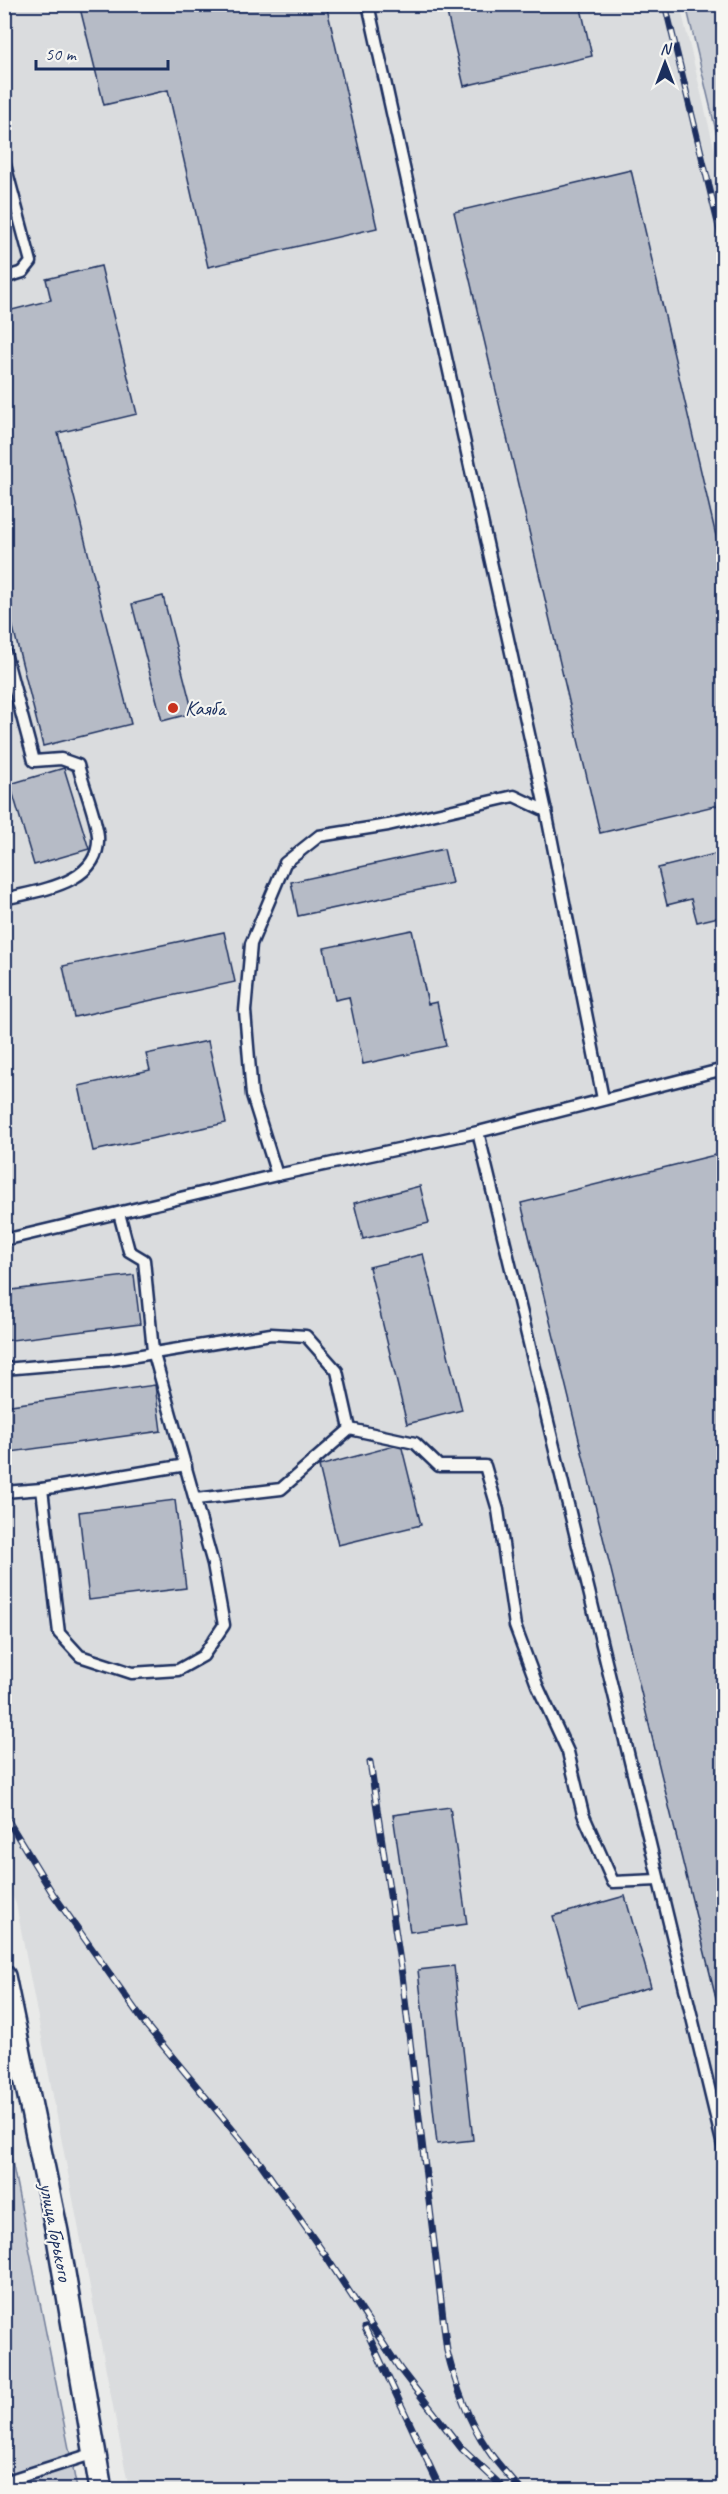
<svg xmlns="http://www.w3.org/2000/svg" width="728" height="2494" font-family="Caveat,sans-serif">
<rect width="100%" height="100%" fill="#e9eae9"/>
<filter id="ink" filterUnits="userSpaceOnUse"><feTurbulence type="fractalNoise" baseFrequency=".0167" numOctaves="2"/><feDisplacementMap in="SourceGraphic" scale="12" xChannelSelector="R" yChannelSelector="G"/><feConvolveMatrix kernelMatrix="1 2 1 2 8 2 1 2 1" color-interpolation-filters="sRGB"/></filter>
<g filter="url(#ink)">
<!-- built -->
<polygon fill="#dadcde" points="4,5 680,5 724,189 723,2489 129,2489 16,1904 4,1877"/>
<!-- green -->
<g fill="#caced5" stroke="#727e9a" stroke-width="1.5">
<polygon points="686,5 722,5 724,12 723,160"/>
<polygon points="5,2126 77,2489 5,2489"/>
</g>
<!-- building -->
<g fill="#b6bbc6" stroke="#1b2f5e" stroke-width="1.5">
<polygon points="79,4 326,4 377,228 208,267 168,90 104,105"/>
<polygon points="445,4 580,4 592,56 464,86"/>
<polygon points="631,170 723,566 723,804 600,833 454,212"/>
<polygon points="101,266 137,414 58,433 131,724 43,746 4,592 4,312 51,300 46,279"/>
<polygon points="163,596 193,713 162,721 132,604"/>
<polygon points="64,768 89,849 34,865 10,784"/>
<polygon points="444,849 452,883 298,916 291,882"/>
<polygon points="723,852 723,916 697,922 691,899 667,905 658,868"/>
<polygon points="412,930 428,1004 437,1002 446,1046 363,1064 349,997 335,1000 324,948"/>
<polygon points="224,932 235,982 74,1017 63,966"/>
<polygon points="208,1041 226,1123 93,1151 79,1086 150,1070 146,1054"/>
<polygon points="723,1153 723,2005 718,2006 521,1203"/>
<polygon points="420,1186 429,1223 363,1239 354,1203"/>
<polygon points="423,1254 462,1410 407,1424 369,1267"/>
<polygon points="134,1275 140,1324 4,1341 4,1291"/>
<polygon points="155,1385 161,1431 4,1453 4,1406"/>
<polygon points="394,1446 402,1448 421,1525 338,1545 319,1466"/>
<polygon points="175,1500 186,1588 89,1600 79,1512"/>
<polygon points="450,1807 467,1924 410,1932 393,1815"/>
<polygon points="625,1896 651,1987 578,2007 553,1916"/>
<polygon points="454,1966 473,2140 437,2144 418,1970"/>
</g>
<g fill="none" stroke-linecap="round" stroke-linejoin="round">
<!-- service casing -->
<g stroke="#1b2f5e" stroke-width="15">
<g id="service">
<polyline points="368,4 546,811 603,1099"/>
<polyline points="4,161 31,262 23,272 4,278"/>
<path d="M4,649L34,761L61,759L78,765C83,785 96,816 98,836C101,884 39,890 4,899"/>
<polyline points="478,1132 724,2150"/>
<polyline points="277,1175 252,1095 245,1011 251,944 285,863 319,836 388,825 514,796 546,811"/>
<polyline points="4,1240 277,1175 478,1132 724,1069"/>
<polyline points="4,1369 111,1360 271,1334 306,1336 337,1371 350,1429 281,1489 196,1499"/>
<polyline points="350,1429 415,1443 439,1466 485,1466 498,1510 515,1626 537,1685 568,1752 583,1814 613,1882 658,1880"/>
<polyline points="42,1489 186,1465"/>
<polyline points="4,1492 42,1489 59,1633 80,1656 132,1673 178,1670 203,1656 224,1625 213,1564 153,1351 144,1260 129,1251 119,1213"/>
<polyline points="4,2482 95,2453"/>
</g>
</g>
<!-- minor casing -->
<g stroke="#1b2f5e" stroke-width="26">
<polyline id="minor" points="4,1976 57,2232 101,2490"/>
</g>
<!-- service -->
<use href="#service" stroke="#f6f6f2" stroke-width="10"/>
<!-- minor -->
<use href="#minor" stroke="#f6f6f2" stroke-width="21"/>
<!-- rail casing -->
<g stroke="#1b2f5e" stroke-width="7">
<g id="rail">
<polyline points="665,4 724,248"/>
<path d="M370,1762L402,1975L447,2351C456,2386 467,2419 488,2450C497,2464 510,2477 521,2490"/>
<polyline points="4,1814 53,1894 146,2025 261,2164 323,2252 400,2369 462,2449 506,2490"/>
<polyline points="365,2328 441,2490"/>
</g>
</g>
<!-- rail -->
<use href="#rail" stroke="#f6f6f2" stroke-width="4.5" stroke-dasharray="14" stroke-linecap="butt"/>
</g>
</g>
<!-- markers -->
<circle fill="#c8321e" stroke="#f6f6f2" stroke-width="2" cx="173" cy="708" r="6"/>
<g text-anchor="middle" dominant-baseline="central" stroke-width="4.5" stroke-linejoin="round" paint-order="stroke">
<!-- poi labels -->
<g font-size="21" fill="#1b2f5e" stroke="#f6f6f2" text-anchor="start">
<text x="185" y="708">Каяба</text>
</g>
<!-- street labels -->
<g font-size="21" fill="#1b2f5e" stroke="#f6f6f2">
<text transform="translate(56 2232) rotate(79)">улица Горького</text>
</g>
</g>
<!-- margin -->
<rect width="728" height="2494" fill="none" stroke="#f6f6f2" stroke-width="24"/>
<rect x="12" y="12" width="704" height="2470" fill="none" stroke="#1b2f5e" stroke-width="2" filter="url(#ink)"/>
<!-- north arrow -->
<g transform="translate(665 63)" stroke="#f6f6f2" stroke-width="4.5" paint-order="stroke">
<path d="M0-4.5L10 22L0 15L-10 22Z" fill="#1b2f5e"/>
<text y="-9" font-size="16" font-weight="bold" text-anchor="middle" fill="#1b2f5e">N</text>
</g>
<!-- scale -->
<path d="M36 60v9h132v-9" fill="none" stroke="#1b2f5e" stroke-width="3"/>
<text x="45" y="60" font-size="18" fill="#1b2f5e" stroke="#f6f6f2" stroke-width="4.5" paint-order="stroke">50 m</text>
</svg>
